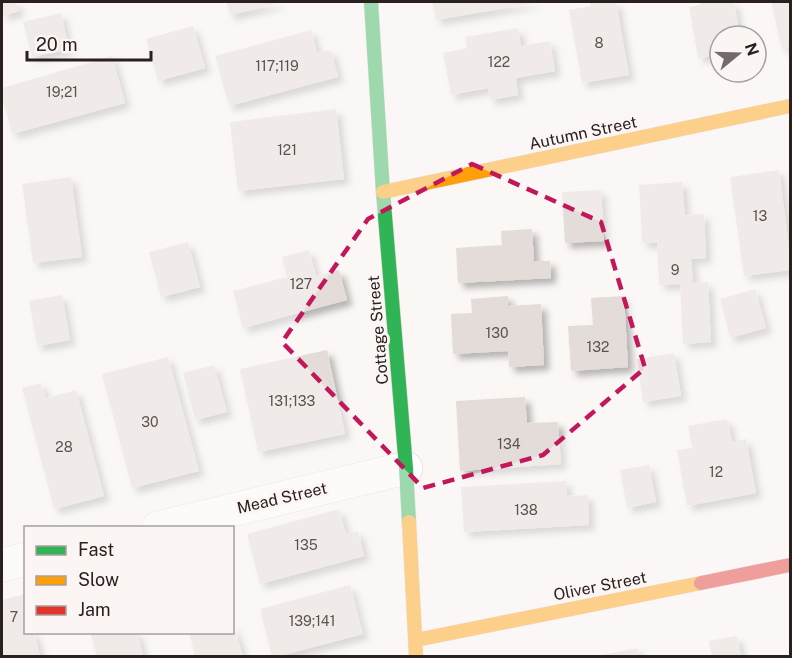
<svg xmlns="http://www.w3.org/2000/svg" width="792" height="658" font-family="'Public Sans',sans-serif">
<defs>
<filter id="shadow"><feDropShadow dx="5.5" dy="5.5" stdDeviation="3" flood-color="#0004"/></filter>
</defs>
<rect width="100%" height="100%" fill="#faf7f5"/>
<!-- building -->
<g fill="#e4dcd9" filter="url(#shadow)">
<polygon points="2,2 16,2 19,11 2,16"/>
<polygon points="226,2 283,2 230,15"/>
<polygon points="432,2 533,2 533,3 436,20"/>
<polygon points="590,2 616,2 629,75 582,83 569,10 591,6"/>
<polygon points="699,2 734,2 740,36 720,36 720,54 698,58 689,7 700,5"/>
<polygon points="771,2 790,2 790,46 782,49"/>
<polygon points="61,13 69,49 32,57 23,22"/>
<polygon points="193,26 205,68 158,81 146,39"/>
<polygon points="518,28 521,46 550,41 555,71 516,78 518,95 490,100 488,88 451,95 443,53 467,48 465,37"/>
<polygon points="311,30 317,53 331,50 338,77 229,106 215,56"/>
<polygon points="112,56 125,103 12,134 2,96 2,88"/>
<polygon points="336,109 344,179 238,191 230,122"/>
<polygon points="779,170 790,256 790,270 744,276 730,177"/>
<polygon points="71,177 82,257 33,263 22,184"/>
<polygon points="682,182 685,215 704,214 706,258 691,259 693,283 708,282 711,342 683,344 680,284 659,285 657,243 642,243 639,185"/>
<polygon points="601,190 604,241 565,243 562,192"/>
<polygon points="532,229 534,261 550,261 551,278 458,283 456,248 502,245 501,231"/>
<polygon points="188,242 200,287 161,297 149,252"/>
<polygon points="309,250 316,276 339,270 347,300 243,328 233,291 287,277 282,257"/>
<polygon points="755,289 766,328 730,338 720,299"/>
<polygon points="62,295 70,340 37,346 29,301"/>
<polygon points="508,296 508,306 541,304 544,365 509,367 508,351 453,354 451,314 472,313 471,299"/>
<polygon points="624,296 628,367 571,371 568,326 593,325 591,298"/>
<polygon points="327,350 345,434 258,452 240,369"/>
<polygon points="674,353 681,396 643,402 637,359"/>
<polygon points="168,357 199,471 132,488 102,374"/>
<polygon points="214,365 227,412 195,420 183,373"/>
<polygon points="41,383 46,398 76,390 104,496 54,509 22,388"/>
<polygon points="525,397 527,423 558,422 561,464 460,471 456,401"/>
<polygon points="727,419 732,442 746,439 756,493 687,506 677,450 692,448 688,426"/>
<polygon points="649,465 656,502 627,508 620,470"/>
<polygon points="566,481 567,496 588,495 589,525 464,532 461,487"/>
<polygon points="339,509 346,534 358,531 364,556 260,584 247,534"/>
<polygon points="350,585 363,634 279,656 272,656 260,609"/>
<polygon points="24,594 26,601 26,632 34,632 40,656 2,656 2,600"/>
<polygon points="232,620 243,656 195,656 189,632 232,632"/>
<polygon points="90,632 137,632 143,656 97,656"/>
<polygon points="737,636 741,656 712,656 709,641"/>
<polygon points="638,648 639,656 602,656 602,655"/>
</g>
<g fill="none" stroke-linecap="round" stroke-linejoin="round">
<!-- street casing -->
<g stroke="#d9d2cf" stroke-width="34">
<g id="street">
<polyline points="158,528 406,468"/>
<polyline points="2,565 26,559"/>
</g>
</g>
<!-- fast casing -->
<g stroke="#d9d2cf" stroke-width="15">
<polyline id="fast" points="371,2 383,192 406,468 409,522"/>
</g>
<!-- slow casing -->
<g stroke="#d9d2cf" stroke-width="15">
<g id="slow">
<polyline points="383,192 790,106"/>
<polyline points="409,522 416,656"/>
<polyline points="416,640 701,583"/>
</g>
</g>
<!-- jam casing -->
<g stroke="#d9d2cf" stroke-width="15">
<polyline id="jam" points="701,583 790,565"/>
</g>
<!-- street -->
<use href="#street" stroke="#fefefe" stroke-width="33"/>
<!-- fast -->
<use href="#fast" stroke="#30b455" stroke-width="14"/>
<!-- slow -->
<use href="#slow" stroke="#ff9f0a" stroke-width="14"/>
<!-- jam -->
<use href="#jam" stroke="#e5322d" stroke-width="14"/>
</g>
<!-- marked area -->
<path d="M0 0H792V658H0ZM472,164L601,222L645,368L543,455L423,488L282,342L368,219Z" fill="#faf7f5" fill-opacity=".55" fill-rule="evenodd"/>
<path fill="none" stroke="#c2185b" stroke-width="4.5" stroke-dasharray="12 8" stroke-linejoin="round" d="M472,164L601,222L645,368L543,455L423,488L282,342L368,219Z"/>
<g text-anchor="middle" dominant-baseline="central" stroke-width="6" stroke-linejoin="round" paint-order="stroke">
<!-- number labels -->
<g font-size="14" fill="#5c524f">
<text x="599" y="43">8</text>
<text x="499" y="62">122</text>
<text x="277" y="66">117;119</text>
<text x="62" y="92">19;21</text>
<text x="287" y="150">121</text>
<text x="760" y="216">13</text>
<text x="675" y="270">9</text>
<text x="301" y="284">127</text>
<text x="497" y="333">130</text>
<text x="598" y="347">132</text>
<text x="292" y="401">131;133</text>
<text x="150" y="422">30</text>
<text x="509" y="444">134</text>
<text x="64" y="447">28</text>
<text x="716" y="472">12</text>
<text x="526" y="510">138</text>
<text x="306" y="545">135</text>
<text x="14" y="617">7</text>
<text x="312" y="621">139;141</text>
</g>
<!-- street labels -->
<g font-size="16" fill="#2a201d" stroke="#fbf6f4">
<text transform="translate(583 133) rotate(-12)">Autumn Street</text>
<text transform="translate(378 330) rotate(-95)">Cottage Street</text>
<text transform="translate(282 498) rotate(-13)">Mead Street</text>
<text transform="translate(600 586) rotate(-11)">Oliver Street</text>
</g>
</g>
<!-- border -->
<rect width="792" height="658" fill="none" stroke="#2a201d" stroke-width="6"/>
<!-- legend -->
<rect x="24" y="526" width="210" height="108" fill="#fbf6f4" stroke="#a7a09e" stroke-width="1.5"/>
<rect x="36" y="546" width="30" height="9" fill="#30b455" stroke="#a7a09e" stroke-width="1.5"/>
<text x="78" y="556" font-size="18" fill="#2a201d">Fast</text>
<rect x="36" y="576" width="30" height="9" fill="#ff9f0a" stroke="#a7a09e" stroke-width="1.5"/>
<text x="78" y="586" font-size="18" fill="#2a201d">Slow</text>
<rect x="36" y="606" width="30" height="9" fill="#e5322d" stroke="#a7a09e" stroke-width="1.5"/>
<text x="78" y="616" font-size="18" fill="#2a201d">Jam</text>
<!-- north arrow -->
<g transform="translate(738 54) rotate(71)"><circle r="28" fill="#fbf6f4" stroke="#a7a09e" stroke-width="1.5"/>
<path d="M0-4.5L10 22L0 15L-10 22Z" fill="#736b69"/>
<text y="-9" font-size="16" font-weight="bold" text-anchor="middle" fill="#2a201d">N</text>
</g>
<!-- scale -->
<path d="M27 51v9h124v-9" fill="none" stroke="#2a201d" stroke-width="3"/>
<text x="36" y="51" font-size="18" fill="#2a201d" stroke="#fbf6f4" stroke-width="4.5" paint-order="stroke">20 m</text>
</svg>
